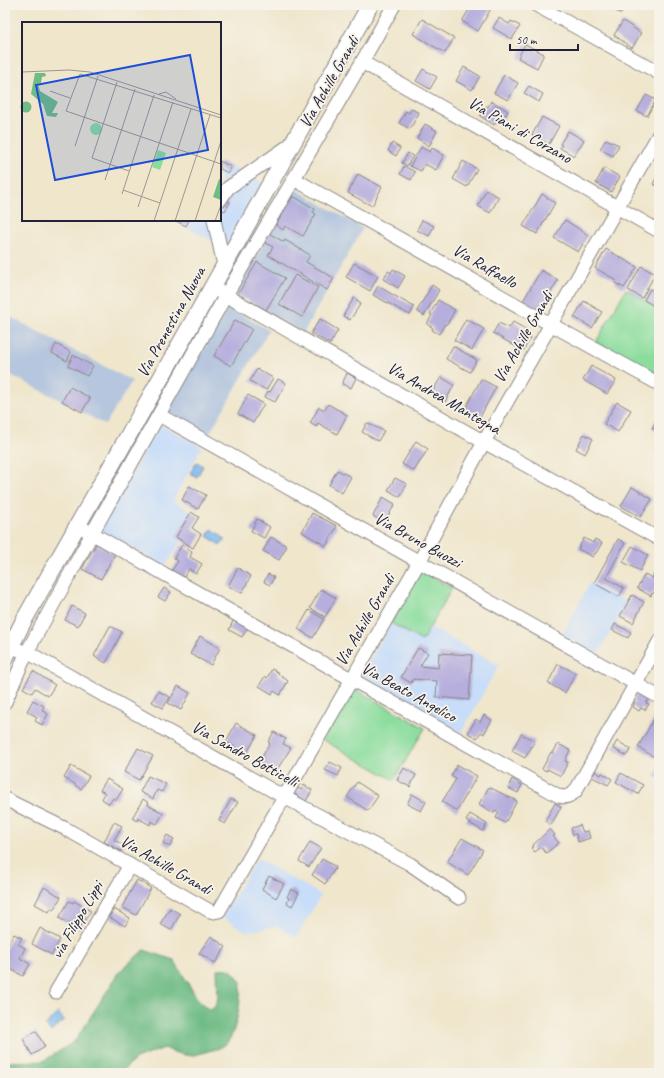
<svg xmlns="http://www.w3.org/2000/svg" width="664" height="1078" font-family="Caveat,sans-serif">
<rect width="100%" height="100%" fill="#f7f3e8"/>
<filter id="ink" filterUnits="userSpaceOnUse"><feTurbulence type="fractalNoise" baseFrequency=".025" numOctaves="2"/><feDisplacementMap in="SourceGraphic" scale="8" xChannelSelector="R" yChannelSelector="G"/><feConvolveMatrix kernelMatrix="1 2 1 2 8 2 1 2 1" color-interpolation-filters="sRGB"/></filter>
<filter id="wash" filterUnits="userSpaceOnUse"><feTurbulence type="fractalNoise" baseFrequency=".012" numOctaves="4" result="noise"/><feDisplacementMap in="SourceGraphic" scale="16" xChannelSelector="R" yChannelSelector="G"/><feGaussianBlur stdDeviation="0.9" result="paint"/><feColorMatrix in="noise" values="0 0 0 0 0 0 0 0 0 0 0 0 0 0 0 0 0 1.4 0 .05"/><feComposite in="paint" operator="in"/></filter>
<g filter="url(#wash)">
<rect width="100%" height="100%" fill="#efe6cc"/>
<!-- built -->
<g fill="#c7ddf9">
<polygon points="220,161 265,184 228,249 173,220 220,220"/>
<polygon points="160,424 202,447 173,500 191,512 176,537 182,541 165,566 99,529"/>
<polygon points="590,583 628,603 597,655 562,635"/>
<polygon points="391,623 422,641 430,627 499,665 461,733 361,676"/>
<polygon points="257,858 321,895 296,938 277,926 247,932 222,917"/>
</g>
<!-- industrial -->
<g fill="#b5c6de">
<polygon points="295,189 363,228 303,333 235,293"/>
<polygon points="228,307 269,330 208,436 167,413"/>
<polygon points="5,314 132,381 105,425 62,401 5,372"/>
</g>
<!-- green -->
<g fill="#8bdd9e" stroke="#56806c">
<polygon points="626,289 659,309 659,378 596,342"/>
<polygon points="420,570 452,588 422,641 391,623"/>
<polygon points="353,688 425,728 394,780 323,740"/>
</g>
<!-- forest -->
<path fill="#70bc85" stroke="#496f60" d="M144,950L174,960L198,1000L208,1009L215,1007L218,998L217,970C232,966 233,972 241,982C241,998 237,1038 223,1046C219,1049 213,1050 208,1051C189,1058 183,1056 164,1048L136,1059L119,1073H5V1062L44,1061L75,1041L120,971Z"/>
<!-- water -->
<g fill="#7db9ef" stroke="#506e95">
<polygon points="197,462 203,466 197,477 190,473"/>
<polygon points="212,529 225,539 220,545 207,536"/>
<polygon points="58,1013 64,1020 51,1032 45,1025"/>
</g>
<g id="blocks">
<!-- building -->
<g fill="#b6aedd">
<polygon points="472,5 488,5 492,7 478,31 462,21"/>
<polygon points="612,5 626,5 621,14 610,8"/>
<polygon points="499,18 509,24 511,21 520,26 512,39 493,28"/>
<polygon points="422,19 454,38 445,53 413,34"/>
<polygon points="623,21 641,33 632,48 614,35"/>
<polygon points="525,44 544,54 537,68 518,58"/>
<polygon points="464,67 480,76 472,90 456,81"/>
<polygon points="423,69 437,77 430,89 416,81"/>
<polygon points="504,75 518,83 508,100 494,93"/>
<polygon points="529,86 543,94 539,102 524,93"/>
<polygon points="646,95 656,100 647,116 637,111"/>
<polygon points="491,101 508,111 503,119 499,117 494,125 480,116 486,106 488,107"/>
<polygon points="412,109 419,113 410,129 399,123 406,111 409,113"/>
<polygon points="542,117 559,126 549,144 532,135"/>
<polygon points="425,124 437,131 429,146 417,138"/>
<polygon points="568,131 584,140 574,156 560,148 562,145 560,144"/>
<polygon points="606,139 619,145 613,156 600,149"/>
<polygon points="392,143 400,148 396,156 388,151"/>
<polygon points="421,147 430,152 432,148 444,155 436,170 425,164 421,171 410,166"/>
<polygon points="408,153 413,156 407,166 402,163"/>
<polygon points="220,161 231,167 228,173 220,169"/>
<polygon points="463,161 477,169 467,187 453,179"/>
<polygon points="404,166 415,172 411,180 400,174"/>
<polygon points="604,168 620,177 611,192 596,183"/>
<polygon points="659,173 659,187 653,184"/>
<polygon points="358,174 382,187 372,206 348,193"/>
<polygon points="486,190 499,197 490,213 478,206"/>
<polygon points="542,194 555,203 537,234 523,226"/>
<polygon points="293,196 315,209 313,212 316,214 303,236 285,226 283,230 276,225"/>
<polygon points="220,197 230,202 225,211 220,209"/>
<polygon points="174,220 189,220 186,226"/>
<polygon points="422,220 434,226 429,236 417,230"/>
<polygon points="565,220 588,235 578,252 554,238"/>
<polygon points="267,232 284,242 285,240 310,255 306,262 334,278 327,290 268,255 273,247 262,241"/>
<polygon points="606,249 637,267 624,288 615,283 616,280 595,268"/>
<polygon points="257,262 285,278 266,310 238,294"/>
<polygon points="354,263 378,276 370,291 346,277"/>
<polygon points="641,266 655,274 642,298 628,290"/>
<polygon points="393,269 405,276 398,288 383,279 388,271 391,273"/>
<polygon points="541,270 558,280 540,311 523,301"/>
<polygon points="295,275 318,287 302,317 279,304"/>
<polygon points="432,285 439,290 424,316 417,311"/>
<polygon points="378,286 414,307 410,315 373,295"/>
<polygon points="650,289 657,293 659,289 659,309 644,300"/>
<polygon points="354,298 361,303 350,320 343,316"/>
<polygon points="438,300 455,310 447,324 445,324 439,334 432,330 433,328 427,324 432,315 430,314"/>
<polygon points="584,301 602,312 592,328 574,317"/>
<polygon points="320,319 338,330 330,344 311,333"/>
<polygon points="466,319 484,329 472,350 454,340"/>
<polygon points="235,320 252,329 231,366 214,356"/>
<polygon points="513,322 527,330 525,333 531,337 523,351 493,333 499,323 509,328"/>
<polygon points="56,344 71,352 67,361 52,353"/>
<polygon points="453,346 477,360 470,372 446,359"/>
<polygon points="73,355 93,366 87,376 68,366"/>
<polygon points="591,366 616,380 607,394 583,380"/>
<polygon points="257,369 273,378 266,390 250,381"/>
<polygon points="347,373 356,378 351,388 342,384"/>
<polygon points="441,377 454,385 445,402 431,394"/>
<polygon points="278,379 286,383 275,402 265,397 268,391 270,392"/>
<polygon points="481,379 496,387 479,419 464,411"/>
<polygon points="70,387 90,398 82,412 62,401"/>
<polygon points="248,395 264,404 253,423 238,414"/>
<polygon points="617,402 631,410 618,432 604,424"/>
<polygon points="328,404 347,415 337,434 318,423 316,427 310,423 319,407 325,410"/>
<polygon points="659,415 659,432 652,428"/>
<polygon points="367,423 384,431 378,441 362,432"/>
<polygon points="584,434 593,439 585,454 576,449"/>
<polygon points="416,441 428,449 414,471 402,464"/>
<polygon points="337,470 351,477 342,493 329,485"/>
<polygon points="395,478 407,484 400,497 388,490"/>
<polygon points="189,486 206,495 198,509 182,500"/>
<polygon points="632,487 652,499 641,517 621,506"/>
<polygon points="383,497 395,504 384,523 373,516"/>
<polygon points="191,512 199,517 192,528 201,534 193,548 176,537"/>
<polygon points="312,513 337,526 326,546 302,532"/>
<polygon points="257,519 270,527 264,538 251,531"/>
<polygon points="271,537 287,546 279,560 263,551"/>
<polygon points="584,538 593,543 595,539 602,543 596,553 595,553 593,557 578,549"/>
<polygon points="618,539 625,543 606,578 624,588 619,597 594,583"/>
<polygon points="96,544 115,554 101,579 82,569"/>
<polygon points="182,545 192,552 190,557 202,564 196,574 189,569 184,577 172,570 178,561 174,558"/>
<polygon points="632,546 648,555 640,571 623,562"/>
<polygon points="659,565 659,584 653,594 652,593 651,596 637,588 645,574 652,578"/>
<polygon points="238,568 251,576 242,593 228,586"/>
<polygon points="268,574 274,577 270,585 264,582"/>
<polygon points="164,588 171,592 165,601 158,597"/>
<polygon points="321,589 336,598 325,617 310,608"/>
<polygon points="632,595 644,602 633,623 620,616"/>
<polygon points="72,606 85,613 78,626 65,620"/>
<polygon points="309,610 324,619 313,638 298,629"/>
<polygon points="234,619 248,627 242,637 229,630"/>
<polygon points="615,624 631,632 628,638 612,630"/>
<polygon points="110,626 122,632 106,663 94,656"/>
<polygon points="200,636 220,648 211,665 190,654"/>
<polygon points="418,648 428,653 420,666 438,668 439,653 472,655 469,700 436,697 437,681 413,679 411,683 401,677"/>
<polygon points="558,664 576,673 565,693 548,683"/>
<polygon points="272,669 279,673 278,674 288,681 280,695 274,691 272,694 259,686 265,676 267,678"/>
<polygon points="33,671 55,685 48,696 35,688 32,693 23,688"/>
<polygon points="178,686 190,693 181,710 168,703"/>
<polygon points="158,691 170,697 163,708 152,702"/>
<polygon points="638,693 649,699 646,703 649,704 645,710 641,708 639,711 633,707 635,702 633,701"/>
<polygon points="33,700 44,706 42,710 48,714 42,725 35,721 37,717 27,711"/>
<polygon points="484,715 492,720 484,734 481,732 477,738 468,733 476,719 480,722"/>
<polygon points="659,716 659,760 638,747 655,717 658,719"/>
<polygon points="236,723 257,735 247,753 226,742"/>
<polygon points="274,732 286,739 283,744 291,748 276,771 259,762 270,743 268,742"/>
<polygon points="521,734 535,741 525,758 512,751"/>
<polygon points="617,741 631,749 626,756 613,748"/>
<polygon points="558,744 570,750 565,761 568,762 561,776 547,769 547,771 542,769 551,752 553,753"/>
<polygon points="138,748 153,756 139,780 124,772"/>
<polygon points="330,762 342,768 338,776 325,770"/>
<polygon points="457,765 477,776 457,811 442,802 456,779 451,776"/>
<polygon points="71,766 89,776 81,789 75,785 75,784 64,778"/>
<polygon points="404,768 416,775 410,787 397,780"/>
<polygon points="659,768 659,779 654,776"/>
<polygon points="595,771 601,775 602,773 612,779 608,785 592,777"/>
<polygon points="621,773 643,785 638,794 616,782"/>
<polygon points="148,776 166,784 162,792 157,790 153,799 140,792"/>
<polygon points="107,779 123,789 116,800 113,798 109,804 102,799 105,793 100,790"/>
<polygon points="512,779 522,785 518,793 508,788"/>
<polygon points="357,782 378,796 368,811 347,797"/>
<polygon points="304,785 312,790 306,801 293,793 298,788 301,790"/>
<polygon points="489,787 517,801 505,823 496,818 499,812 496,810 494,813 479,804"/>
<polygon points="412,794 426,802 421,811 407,804"/>
<polygon points="143,799 149,803 148,805 163,813 157,824 151,821 150,825 138,818 137,821 132,818"/>
<polygon points="231,799 238,802 225,824 219,821"/>
<polygon points="555,803 561,807 551,825 545,821"/>
<polygon points="470,814 487,824 483,831 466,821"/>
<polygon points="114,822 122,826 114,840 124,845 121,851 104,842"/>
<polygon points="580,825 583,832 588,831 590,838 578,842 576,834 573,835 571,828"/>
<polygon points="550,829 555,835 553,836 559,843 546,853 541,847 535,852 531,848 534,846 533,845"/>
<polygon points="167,835 174,839 170,847 163,843"/>
<polygon points="462,838 483,850 468,875 447,862"/>
<polygon points="310,842 321,848 309,867 299,861"/>
<polygon points="322,859 336,867 325,884 312,875"/>
<polygon points="269,876 284,884 276,898 262,889"/>
<polygon points="137,880 151,888 136,915 122,907"/>
<polygon points="44,887 61,897 53,910 51,908 49,912 35,904"/>
<polygon points="291,889 299,893 292,906 287,903 289,898 287,897"/>
<polygon points="69,901 73,903 74,901 91,911 79,929 59,918"/>
<polygon points="170,908 180,914 171,930 160,924"/>
<polygon points="114,909 130,918 125,926 109,917"/>
<polygon points="40,928 60,939 52,955 32,944"/>
<polygon points="14,934 22,938 18,944 25,948 20,958 30,964 23,976 5,966 5,949"/>
<polygon points="211,936 226,947 215,963 199,953"/>
<polygon points="36,1031 45,1047 32,1055 23,1039"/>
</g>
</g>
</g>
<g filter="url(#ink)">
<use href="#blocks" fill-opacity="0" stroke="#888484" stroke-width="1"/>
<g fill="none" stroke-linecap="round" stroke-linejoin="round">
<!-- minor casing -->
<g stroke="#888484" stroke-width="15">
<g id="minor">
<polyline points="536,5 659,73"/>
<polyline points="362,62 659,231"/>
<polyline points="294,179 552,325 659,384"/>
<polyline points="220,200 228,188 293,143"/>
<polyline points="214,220 224,265"/>
<polyline points="220,292 484,442 659,539"/>
<polyline points="159,415 659,697"/>
<path d="M86,530L559,796C566,798 569,796 575,792L659,642"/>
<polyline points="19,650 27,652 284,797 410,864 459,898"/>
<polyline points="5,702 27,652 94,530 226,295 362,62 394,5"/>
<polyline points="5,799 66,829 210,911 214,912 219,911 419,562 484,442 659,134"/>
<polyline points="56,992 130,865"/>
</g>
</g>
<!-- major casing -->
<g stroke="#888484" stroke-width="18">
<path id="major" d="M5,658L24,620C140,415 256,211 370,5"/>
</g>
<!-- minor -->
<use href="#minor" stroke="#fff" stroke-width="13"/>
<!-- major -->
<use href="#major" stroke="#fff" stroke-width="16"/>
</g>
</g>
<g text-anchor="middle" dominant-baseline="central" stroke-width="3.5" stroke-linejoin="round" paint-order="stroke">
<!-- street labels -->
<g font-size="17" fill="#22223b" stroke="#f7f3e8">
<text transform="translate(329 82) rotate(-60)">Via Achille Grandi</text>
<text transform="translate(520 130) rotate(30)">Via Piani di Corzano</text>
<text transform="translate(485 266) rotate(30)">Via Raffaello</text>
<text transform="translate(171 322) rotate(-61)">Via Prenestina Nuova</text>
<text transform="translate(523 337) rotate(-60)">Via Achille Grandi</text>
<text transform="translate(444 398) rotate(30)">Via Andrea Mantegna</text>
<text transform="translate(418 540) rotate(29)">Via Bruno Buozzi</text>
<text transform="translate(365 620) rotate(-60)">Via Achille Grandi</text>
<text transform="translate(409 692) rotate(29)">Via Beato Angelico</text>
<text transform="translate(245 754) rotate(29)">Via Sandro Botticelli</text>
<text transform="translate(166 865) rotate(30)">Via Achille Grandi</text>
<text transform="translate(77 920) rotate(-60)">via Filippo Lippi</text>
</g>
</g>
<!-- overview -->
<g transform="translate(22 22)">
<rect width="199" height="199" fill="#efe6cc"/>
<path d="M68 107a6 6 0 1 1 12 0a6 6 0 1 1-12 0ZM136,128L144,131L138,148L130,145Z" fill="#8bdd9e"/>
<path d="M13,51H23L24,54L20,55L19,61L16,62L18,69L36,80L30,91H36L34,95L25,94L21,82L9,72ZM-1.5 85a5.5 5.5 0 1 1 11 0a5.5 5.5 0 1 1-11 0ZM197,157L199,158V178L191,175Z" fill="#70bc85"/>
<path fill="none" stroke="#9d9892" stroke-width="1" d="M0,50L47,48L68,50L199,93M95,60L70,136L107,149M28,69L48,76M137,72L144,70L154,77M199,96L58,52L44,89L199,142M53,124L76,54M83,158L113,67M101,168L138,181M100,172L132,73M116,185L151,80M132,199L169,87M153,199L188,93M173,199L199,119M193,199L199,183"/>
<path fill="#1d4ed8" fill-opacity="0.15" stroke="#1d4ed8" stroke-width="2" d="M168,33L186,128L33,158L14,63Z"/>
<rect width="199" height="199" fill="none" stroke="#22223b" stroke-width="2"/>
</g>
<!-- margin -->
<rect width="664" height="1078" fill="none" stroke="#f7f3e8" stroke-width="20"/>
<!-- scale -->
<path d="M510 44v6h68v-6" fill="none" stroke="#22223b" stroke-width="2"/>
<text x="516" y="44" font-size="12" fill="#22223b" stroke="#f7f3e8" stroke-width="3" paint-order="stroke">50 m</text>
</svg>
